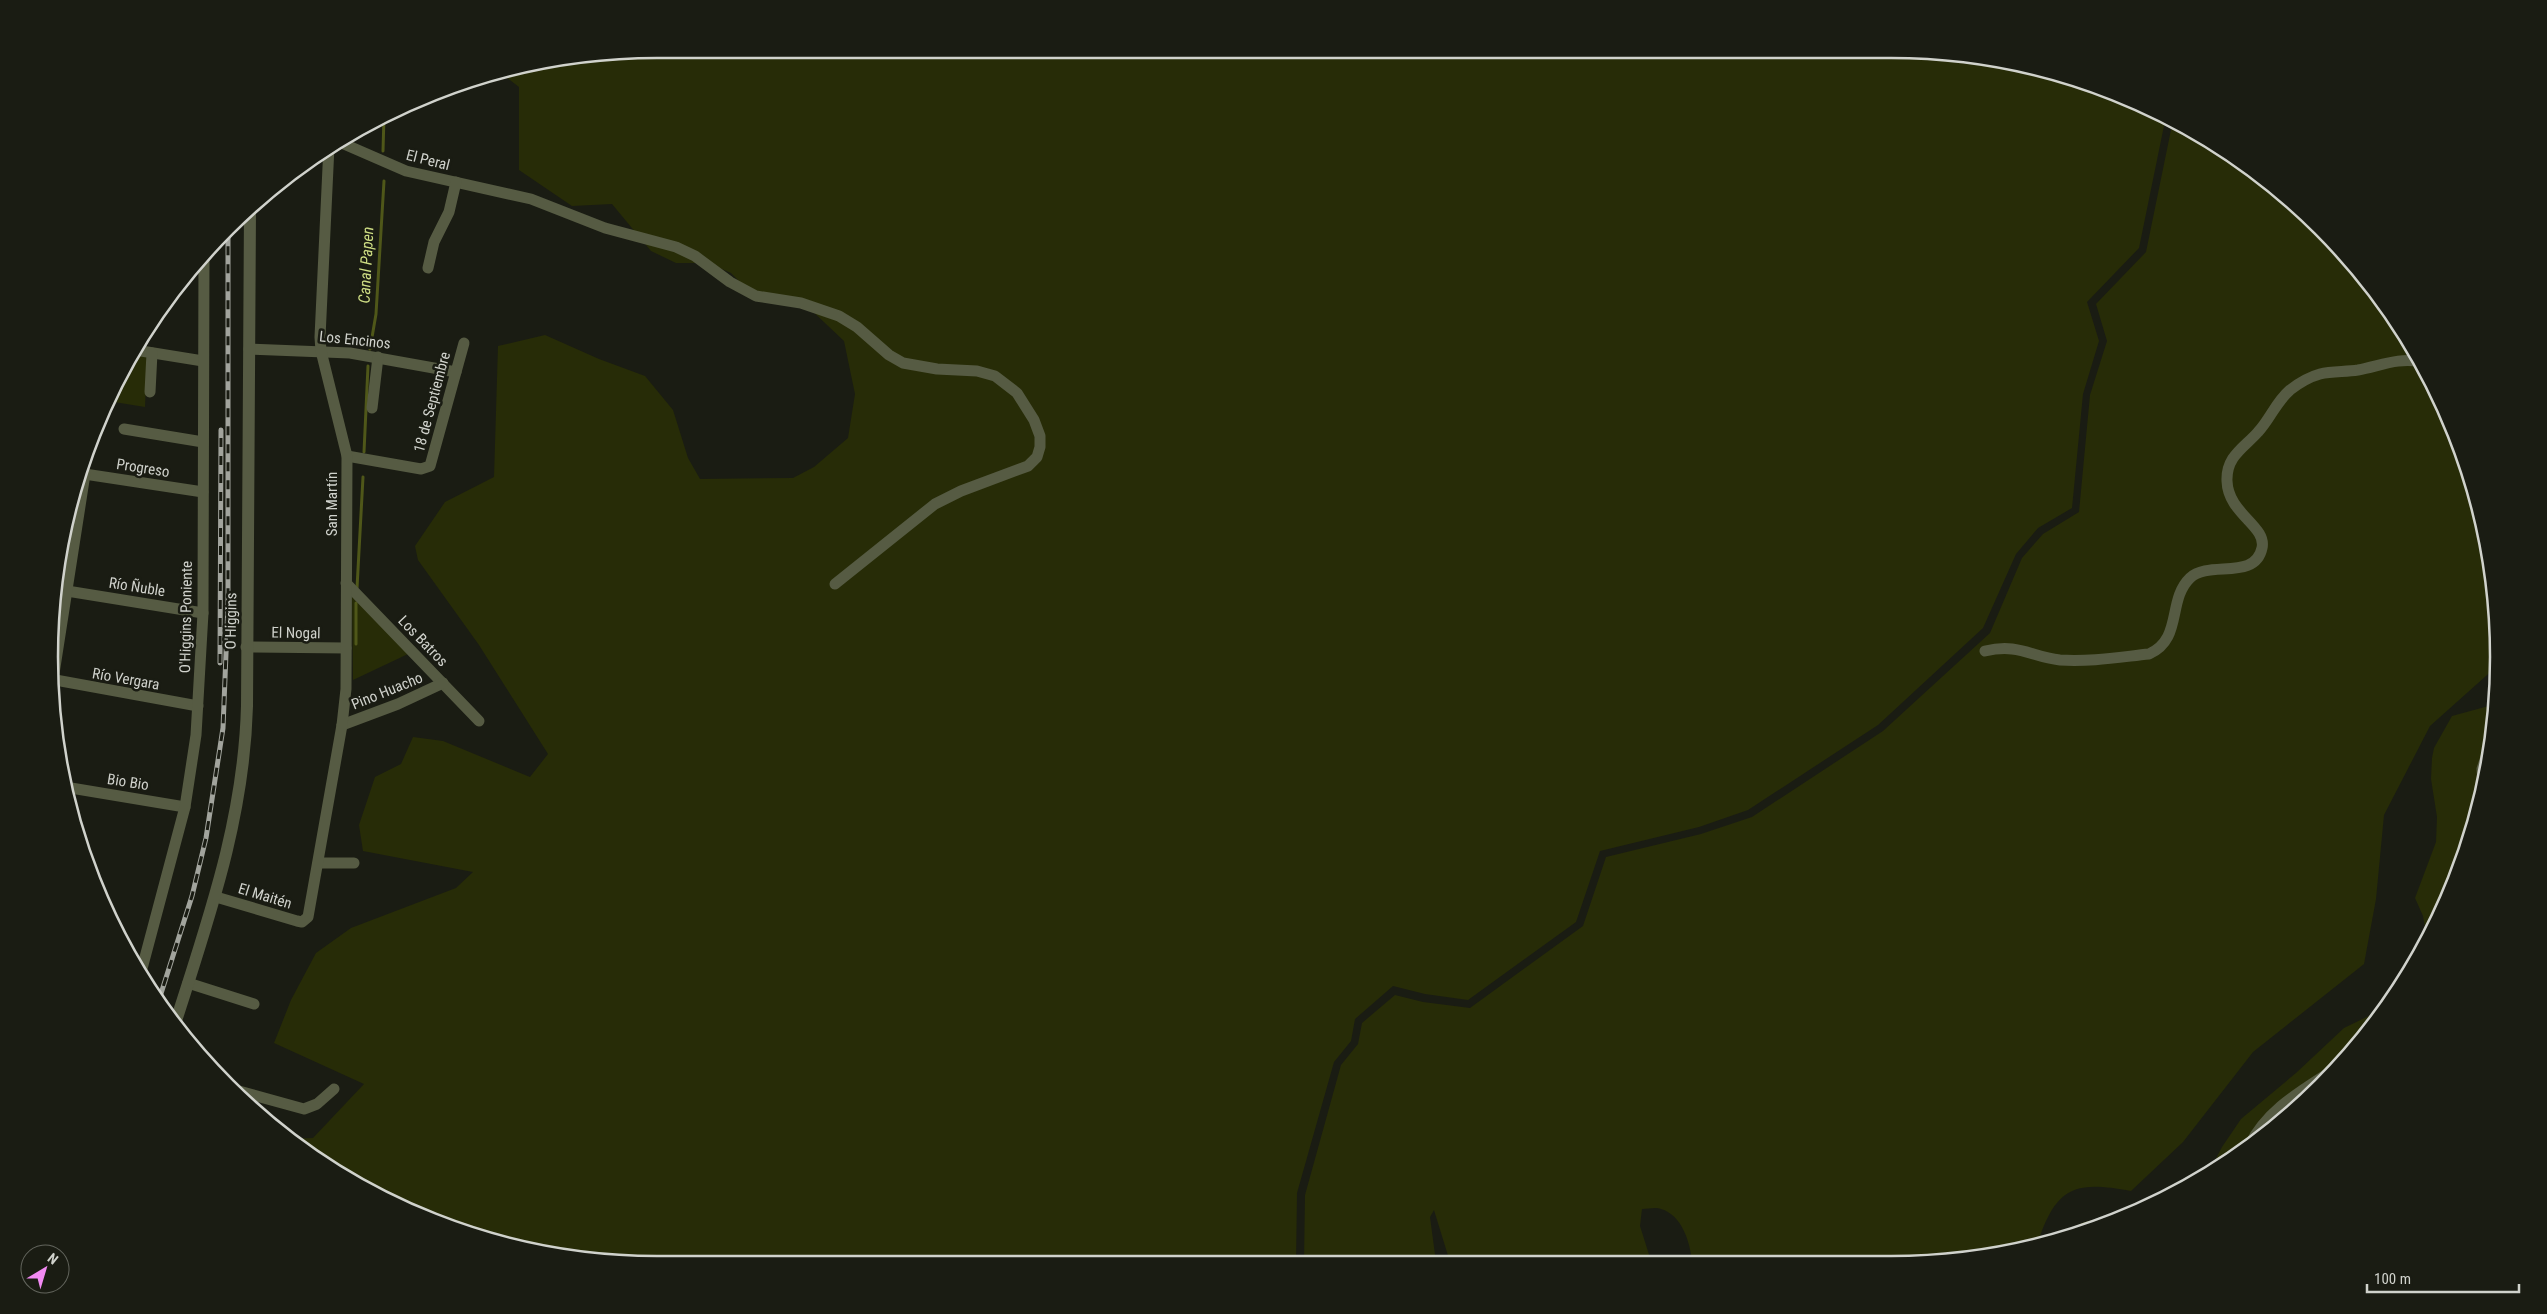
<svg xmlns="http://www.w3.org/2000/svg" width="2547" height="1314" font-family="'Roboto Condensed',sans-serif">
<rect width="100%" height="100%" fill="#1a1c13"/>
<!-- green -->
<g fill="#272c07">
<polygon points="657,49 1929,50 2048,70 2166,116 2139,248 2087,302 2099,341 2083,394 2072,508 2038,528 2016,554 1983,628 1878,725 1748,810 1699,827 1600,851 1576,922 1468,1000 1425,994 1393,986 1355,1019 1351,1041 1334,1062 1297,1193 1296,1262 618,1264 500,1245 388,1202 287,1139 313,1138 364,1084 274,1043 291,1000 316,953 351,928 456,888 473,872 363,851 359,825 375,777 401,764 413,737 443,741 530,777 548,754 479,645 418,560 415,546 445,502 494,477 498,346 545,335 599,359 645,376 673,410 688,458 700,479 793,478 814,467 848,438 855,394 844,341 807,306 758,300 731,273 708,263 676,263 651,251 612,204 572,206 519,170 519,87 498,71 539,60"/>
<path d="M2173,120L2261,175L2347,256L2417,353L2466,462L2493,578L2496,667L2430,726L2384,815L2376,899L2364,964L2253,1052L2183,1142L2131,1191C2075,1181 2057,1186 2038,1242L1970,1260L1692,1261C1690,1242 1682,1215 1661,1209C1656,1207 1648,1209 1642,1209L1640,1226L1651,1261L1450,1262L1434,1210L1430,1217L1436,1262H1304L1305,1195L1341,1065L1358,1044L1362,1023L1395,995L1423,1002L1470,1008L1583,926L1606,857L1701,834L1752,817L1883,731L1990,633L2022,558L2043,534L2079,512L2090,395L2107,341L2096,304L2146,252Z"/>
<polygon points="133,352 145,355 147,360 145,407 108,401"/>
<polygon points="352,596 408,654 353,680"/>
<polygon points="2496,704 2477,815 2435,926 2427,939 2423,916 2415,898 2436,842 2437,817 2431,779 2432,758 2434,748 2452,716"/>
<polygon points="2379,1011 2347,1058 2260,1140 2211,1168 2222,1147 2241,1119 2296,1073 2344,1028"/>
</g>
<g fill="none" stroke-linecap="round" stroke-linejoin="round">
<!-- stream -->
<g stroke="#4f5719" stroke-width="3">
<polyline points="383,151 384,116"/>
<polyline points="370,349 376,314 384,181"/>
<polyline points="364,452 368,366"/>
<polyline points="357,588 363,477"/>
<polyline points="356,603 356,644"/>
<path d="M2071,1233C2081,1222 2095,1220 2110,1222"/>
</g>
<!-- minor -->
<g stroke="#565b43" stroke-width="11">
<polyline points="337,141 406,171 531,199 605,228 676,247 695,256 730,282 756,296 801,303 839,316 857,327 889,355 903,363 937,369 977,371 995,376 1017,393 1034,420 1040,436 1040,447 1037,457 1028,466 961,491 935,504 835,584"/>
<polyline points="428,268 434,242 449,212 456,182"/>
<polyline points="249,349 350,353 456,372"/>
<polyline points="135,350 203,361"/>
<polyline points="150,392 152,353"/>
<polyline points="372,408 378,357"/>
<polyline points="124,429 203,442"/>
<polyline points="347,456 421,469 430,466 464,343"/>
<polyline points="78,473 203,492"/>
<polyline points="346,583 479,721"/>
<polyline points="67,591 203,613"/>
<polyline points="246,647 346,648"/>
<path d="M1985,651C2019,643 2031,657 2060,660C2090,662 2120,657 2149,654C2183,639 2167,600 2190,578C2209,560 2255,581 2262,548C2267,526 2228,514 2227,481C2226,456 2244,448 2258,432C2270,419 2276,402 2290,390C2299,383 2309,377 2320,374C2332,371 2345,372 2358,370C2380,366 2399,357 2421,362"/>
<polyline points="50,679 198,706"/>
<polyline points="53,680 85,474"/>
<polyline points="342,725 398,704 443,683"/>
<polyline points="2483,784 2482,769 2487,754"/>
<polyline points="65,787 185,807"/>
<polyline points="319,863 354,863"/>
<polyline points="216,897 297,921 302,922 308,917 342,725 346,689 347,456 321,351 320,337 329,146"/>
<polyline points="140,976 185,807 196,735 203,613 204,252"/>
<polyline points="188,983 254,1004"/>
<polyline points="228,1088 304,1109 317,1104 334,1089"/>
<path d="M2249,1146C2268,1108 2303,1090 2338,1067"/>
</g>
<!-- tertiary -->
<path stroke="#565b43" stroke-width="12" d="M175,1024C209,917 244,819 247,706L250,209"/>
<!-- rail casing -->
<g stroke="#a2a49d" stroke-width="5">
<g id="rail">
<polyline points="220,663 221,430"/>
<polyline points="158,1003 192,896 206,838 223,728 228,604 228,229"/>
</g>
</g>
<!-- rail -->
<use href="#rail" stroke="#1a1c13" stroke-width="3" stroke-dasharray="9" stroke-linecap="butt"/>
</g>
<g text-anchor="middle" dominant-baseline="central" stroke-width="5" stroke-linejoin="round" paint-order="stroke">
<!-- street labels -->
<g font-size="15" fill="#d0d2cc" stroke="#1a1c13">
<text transform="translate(428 160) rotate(14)">El Peral</text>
<text transform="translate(355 340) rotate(6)">Los Encinos</text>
<text transform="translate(432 402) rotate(-75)">18 de Septiembre</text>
<text transform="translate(143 468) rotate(9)">Progreso</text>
<text transform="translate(332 504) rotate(-90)">San Martín</text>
<text transform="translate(137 587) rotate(9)">Río Ñuble</text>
<text transform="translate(186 617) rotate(-89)">O'Higgins Poniente</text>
<text transform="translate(231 621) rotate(-89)">O'Higgins</text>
<text transform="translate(296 633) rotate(1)">El Nogal</text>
<text transform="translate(423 641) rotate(46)">Los Batros</text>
<text transform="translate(126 679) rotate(10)">Río Vergara</text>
<text transform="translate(387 691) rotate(-22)">Pino Huacho</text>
<text transform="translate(128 782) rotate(9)">Bio Bio</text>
<text transform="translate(265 896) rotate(17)">El Maitén</text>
</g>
<!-- water labels -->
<g font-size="16" font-style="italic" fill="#cddc83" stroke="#1a1c13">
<text transform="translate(366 265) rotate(-87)">Canal Papen</text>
</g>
</g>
<!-- crop -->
<path d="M0 0H2547V1314H0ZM657 58H1891A599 599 0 0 1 2490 657V657A599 599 0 0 1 1891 1256H657A599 599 0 0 1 58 657V657A599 599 0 0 1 657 58Z" fill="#1a1c13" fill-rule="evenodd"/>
<path fill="none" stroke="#d0d2cc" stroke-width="2.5" d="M657 58H1891A599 599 0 0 1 2490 657V657A599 599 0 0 1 1891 1256H657A599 599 0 0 1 58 657V657A599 599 0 0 1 657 58Z"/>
<!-- north arrow -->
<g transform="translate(45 1269) rotate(38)"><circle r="24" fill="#1a1c13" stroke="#63655d"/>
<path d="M0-4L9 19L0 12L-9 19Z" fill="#f28af3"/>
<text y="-8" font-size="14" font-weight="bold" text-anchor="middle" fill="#d0d2cc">N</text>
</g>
<!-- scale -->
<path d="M2367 1284v8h152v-8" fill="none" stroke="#d0d2cc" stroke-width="2.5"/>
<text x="2374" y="1284" font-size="15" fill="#d0d2cc" stroke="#1a1c13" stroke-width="4" paint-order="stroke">100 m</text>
</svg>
